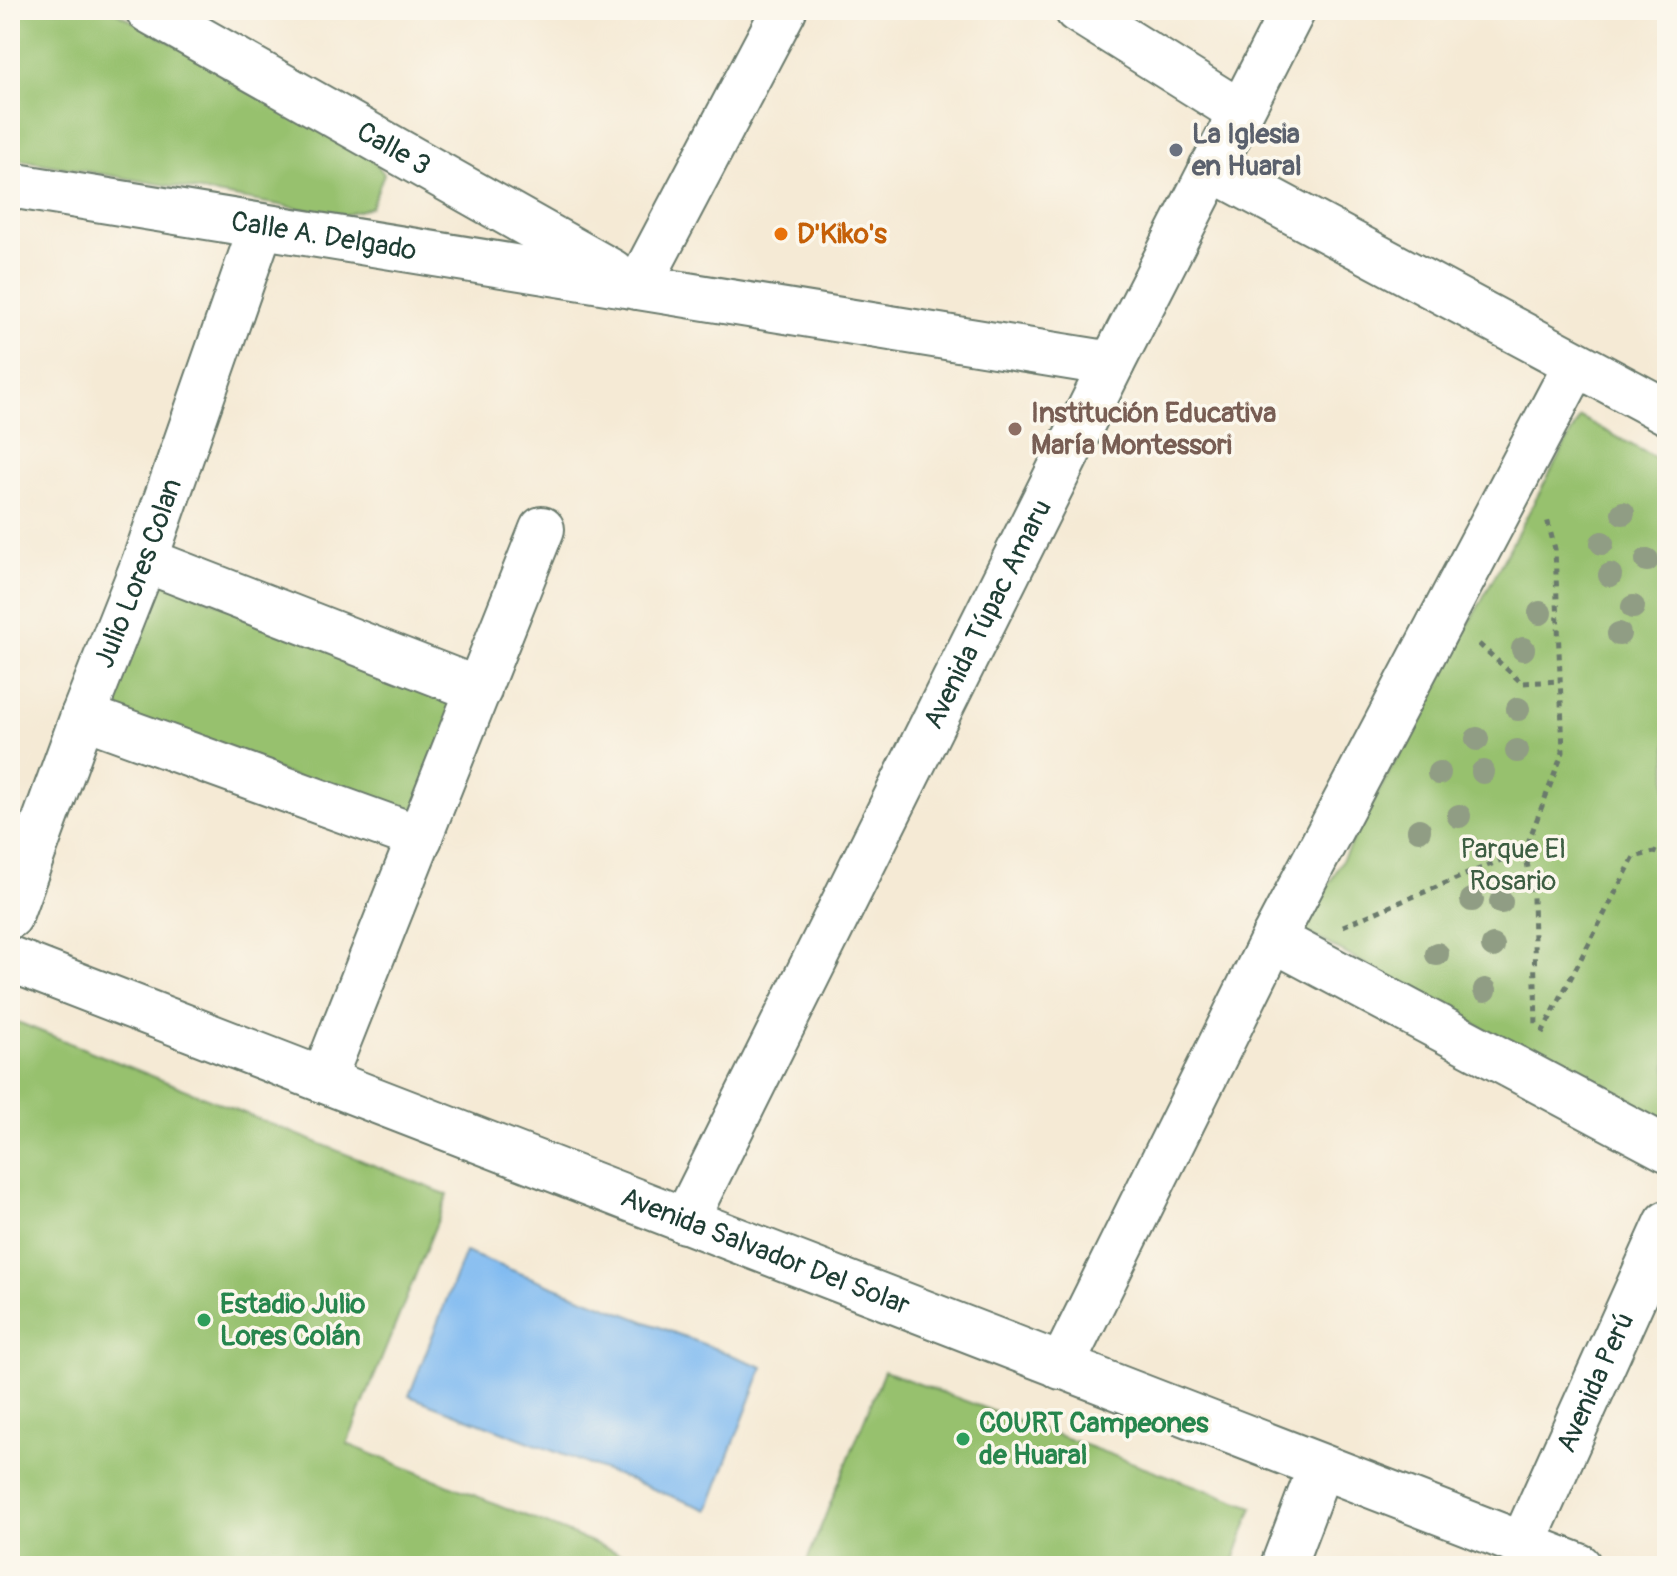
<svg xmlns="http://www.w3.org/2000/svg" width="1677" height="1576" font-family="Pangolin,sans-serif">
<rect width="100%" height="100%" fill="#fbf7ec"/>
<filter id="ink" filterUnits="userSpaceOnUse"><feTurbulence type="fractalNoise" baseFrequency=".0125" numOctaves="2"/><feDisplacementMap in="SourceGraphic" scale="16" xChannelSelector="R" yChannelSelector="G"/><feConvolveMatrix kernelMatrix="1 2 1 2 8 2 1 2 1" color-interpolation-filters="sRGB"/></filter>
<filter id="wash" filterUnits="userSpaceOnUse"><feTurbulence type="fractalNoise" baseFrequency=".006" numOctaves="4" result="noise"/><feDisplacementMap in="SourceGraphic" scale="32" xChannelSelector="R" yChannelSelector="G"/><feGaussianBlur stdDeviation="1.8" result="paint"/><feColorMatrix in="noise" values="0 0 0 0 0 0 0 0 0 0 0 0 0 0 0 0 0 1.4 0 .05"/><feComposite in="paint" operator="in"/></filter>
<g filter="url(#wash)">
<rect width="100%" height="100%" fill="#f5ead5"/>
<!-- green -->
<g fill="#97c16e" stroke="#5b7f51" stroke-width="2">
<polygon points="10,10 112,10 365,149 384,174 371,207 342,216 10,158"/>
<polygon points="1580,417 1667,464 1667,1114 1661,1125 1304,931"/>
<polygon points="156,579 462,698 410,819 103,707"/>
<polygon points="10,1019 448,1195 347,1444 651,1566 10,1566"/>
<polygon points="884,1371 1253,1507 1232,1566 805,1566"/>
</g>
<!-- water -->
<polygon fill="#7fbaf1" stroke="#4f7c92" stroke-width="2" points="465,1252 763,1367 708,1510 409,1396"/>
</g>
<g filter="url(#ink)">
<g fill="none" stroke-linecap="round" stroke-linejoin="round">
<!-- minor casing -->
<g stroke="#6a7a6c" stroke-width="48">
<g id="minor">
<path id="s1" d="M148,10L612,272"/>
<polyline points="1077,10 1240,112"/>
<polyline points="1211,168 1667,412"/>
<path id="s2" d="M10,185L1112,364"/>
<polyline points="638,287 784,10"/>
<polyline points="145,560 479,690"/>
<polyline points="83,716 420,838"/>
<path id="s3" d="M10,916L83,716L145,560L261,227"/>
<polyline points="1273,939 1667,1149"/>
<path id="s4" d="M10,959L1579,1566"/>
<polyline points="323,1080 542,529"/>
<path id="s5" d="M685,1221L1112,364L1293,10"/>
<polyline points="1061,1367 1273,939 1575,366"/>
<path id="s6" d="M1523,1543L1667,1223"/>
<polyline points="1283,1566 1320,1468"/>
</g>
</g>
<!-- path -->
<g stroke="#6a7a6c" stroke-width="5" stroke-dasharray="6 6" stroke-linecap="butt">
<polyline points="1479,644 1522,683 1560,681"/>
<polyline points="1525,850 1533,897 1536,1028"/>
<polyline points="1343,926 1525,850 1563,752 1555,549 1547,519"/>
<polyline points="1542,1033 1634,857 1654,852 1667,857"/>
</g>
<!-- minor -->
<use href="#minor" stroke="#fff" stroke-width="44"/>
</g>
<!-- trees -->
<g fill="#909d84">
<circle cx="1623" cy="513" r="12"/>
<circle cx="1602" cy="543" r="12"/>
<circle cx="1647" cy="560" r="12"/>
<circle cx="1610" cy="575" r="12"/>
<circle cx="1633" cy="607" r="12"/>
<circle cx="1540" cy="613" r="12"/>
<circle cx="1619" cy="634" r="12"/>
<circle cx="1523" cy="649" r="12"/>
<circle cx="1518" cy="709" r="12"/>
<circle cx="1477" cy="739" r="12"/>
<circle cx="1517" cy="751" r="12"/>
<circle cx="1483" cy="772" r="12"/>
<circle cx="1439" cy="773" r="12"/>
<circle cx="1459" cy="816" r="12"/>
<circle cx="1419" cy="830" r="12"/>
<circle cx="1472" cy="900" r="12"/>
<circle cx="1501" cy="902" r="12"/>
<circle cx="1493" cy="946" r="12"/>
<circle cx="1437" cy="954" r="12"/>
<circle cx="1485" cy="990" r="12"/>
</g>
</g>
<!-- markers -->
<circle fill="#6b7280" stroke="#fbf7ec" stroke-width="3" cx="1176" cy="150" r="8"/>
<circle fill="#e8710a" stroke="#fbf7ec" stroke-width="3" cx="781" cy="234" r="8"/>
<circle fill="#8d6e63" stroke="#fbf7ec" stroke-width="3" cx="1015" cy="429" r="8"/>
<g fill="#2e9e5b" stroke="#fbf7ec" stroke-width="3">
<circle cx="204" cy="1320" r="8"/>
<circle cx="963" cy="1439" r="8"/>
</g>
<g text-anchor="middle" dominant-baseline="central" stroke-width="7" stroke-linejoin="round" paint-order="stroke">
<!-- worship labels -->
<g font-size="28" font-weight="bold" fill="#5b616d" stroke="#fbf7ec" text-anchor="start">
<text x="1192" y="134">La Iglesia<tspan x="1192" dy="32">en Huaral</tspan></text>
</g>
<!-- street labels -->
<g font-size="28" fill="#1f3d34" stroke="#fbf7ec">
<text stroke="none"><textPath href="#s1" startOffset="282">Calle 3</textPath></text>
<text stroke="none"><textPath href="#s2" startOffset="318">Calle A. Delgado</textPath></text>
<text stroke="none"><textPath href="#s3" startOffset="366">Julio Lores Colan</textPath></text>
<text stroke="none"><textPath href="#s5" startOffset="678">Avenida Túpac Amaru</textPath></text>
<text stroke="none"><textPath href="#s4" startOffset="810">Avenida Salvador Del Solar</textPath></text>
<text stroke="none"><textPath href="#s6" startOffset="176">Avenida Perú</textPath></text>
</g>
<!-- food labels -->
<g font-size="28" font-weight="bold" fill="#c56008" stroke="#fbf7ec" text-anchor="start">
<text x="797" y="234">D'Kiko's</text>
</g>
<!-- education labels -->
<g font-size="28" font-weight="bold" fill="#785e54" stroke="#fbf7ec" text-anchor="start">
<text x="1031" y="413">Institución Educativa<tspan x="1031" dy="32">María Montessori</tspan></text>
</g>
<!-- park labels -->
<g font-size="28" fill="#3d5e42" stroke="#fbf7ec">
<text x="1513" y="849">Parque El<tspan x="1513" dy="32">Rosario</tspan></text>
</g>
<!-- leisure labels -->
<g font-size="28" font-weight="bold" fill="#27864d" stroke="#fbf7ec" text-anchor="start">
<text x="220" y="1304">Estadio Julio<tspan x="220" dy="32">Lores Colán</tspan></text>
<text x="979" y="1423">COURT Campeones<tspan x="979" dy="32">de Huaral</tspan></text>
</g>
</g>
<!-- margin -->
<rect width="1677" height="1576" fill="none" stroke="#fbf7ec" stroke-width="40"/>
</svg>
